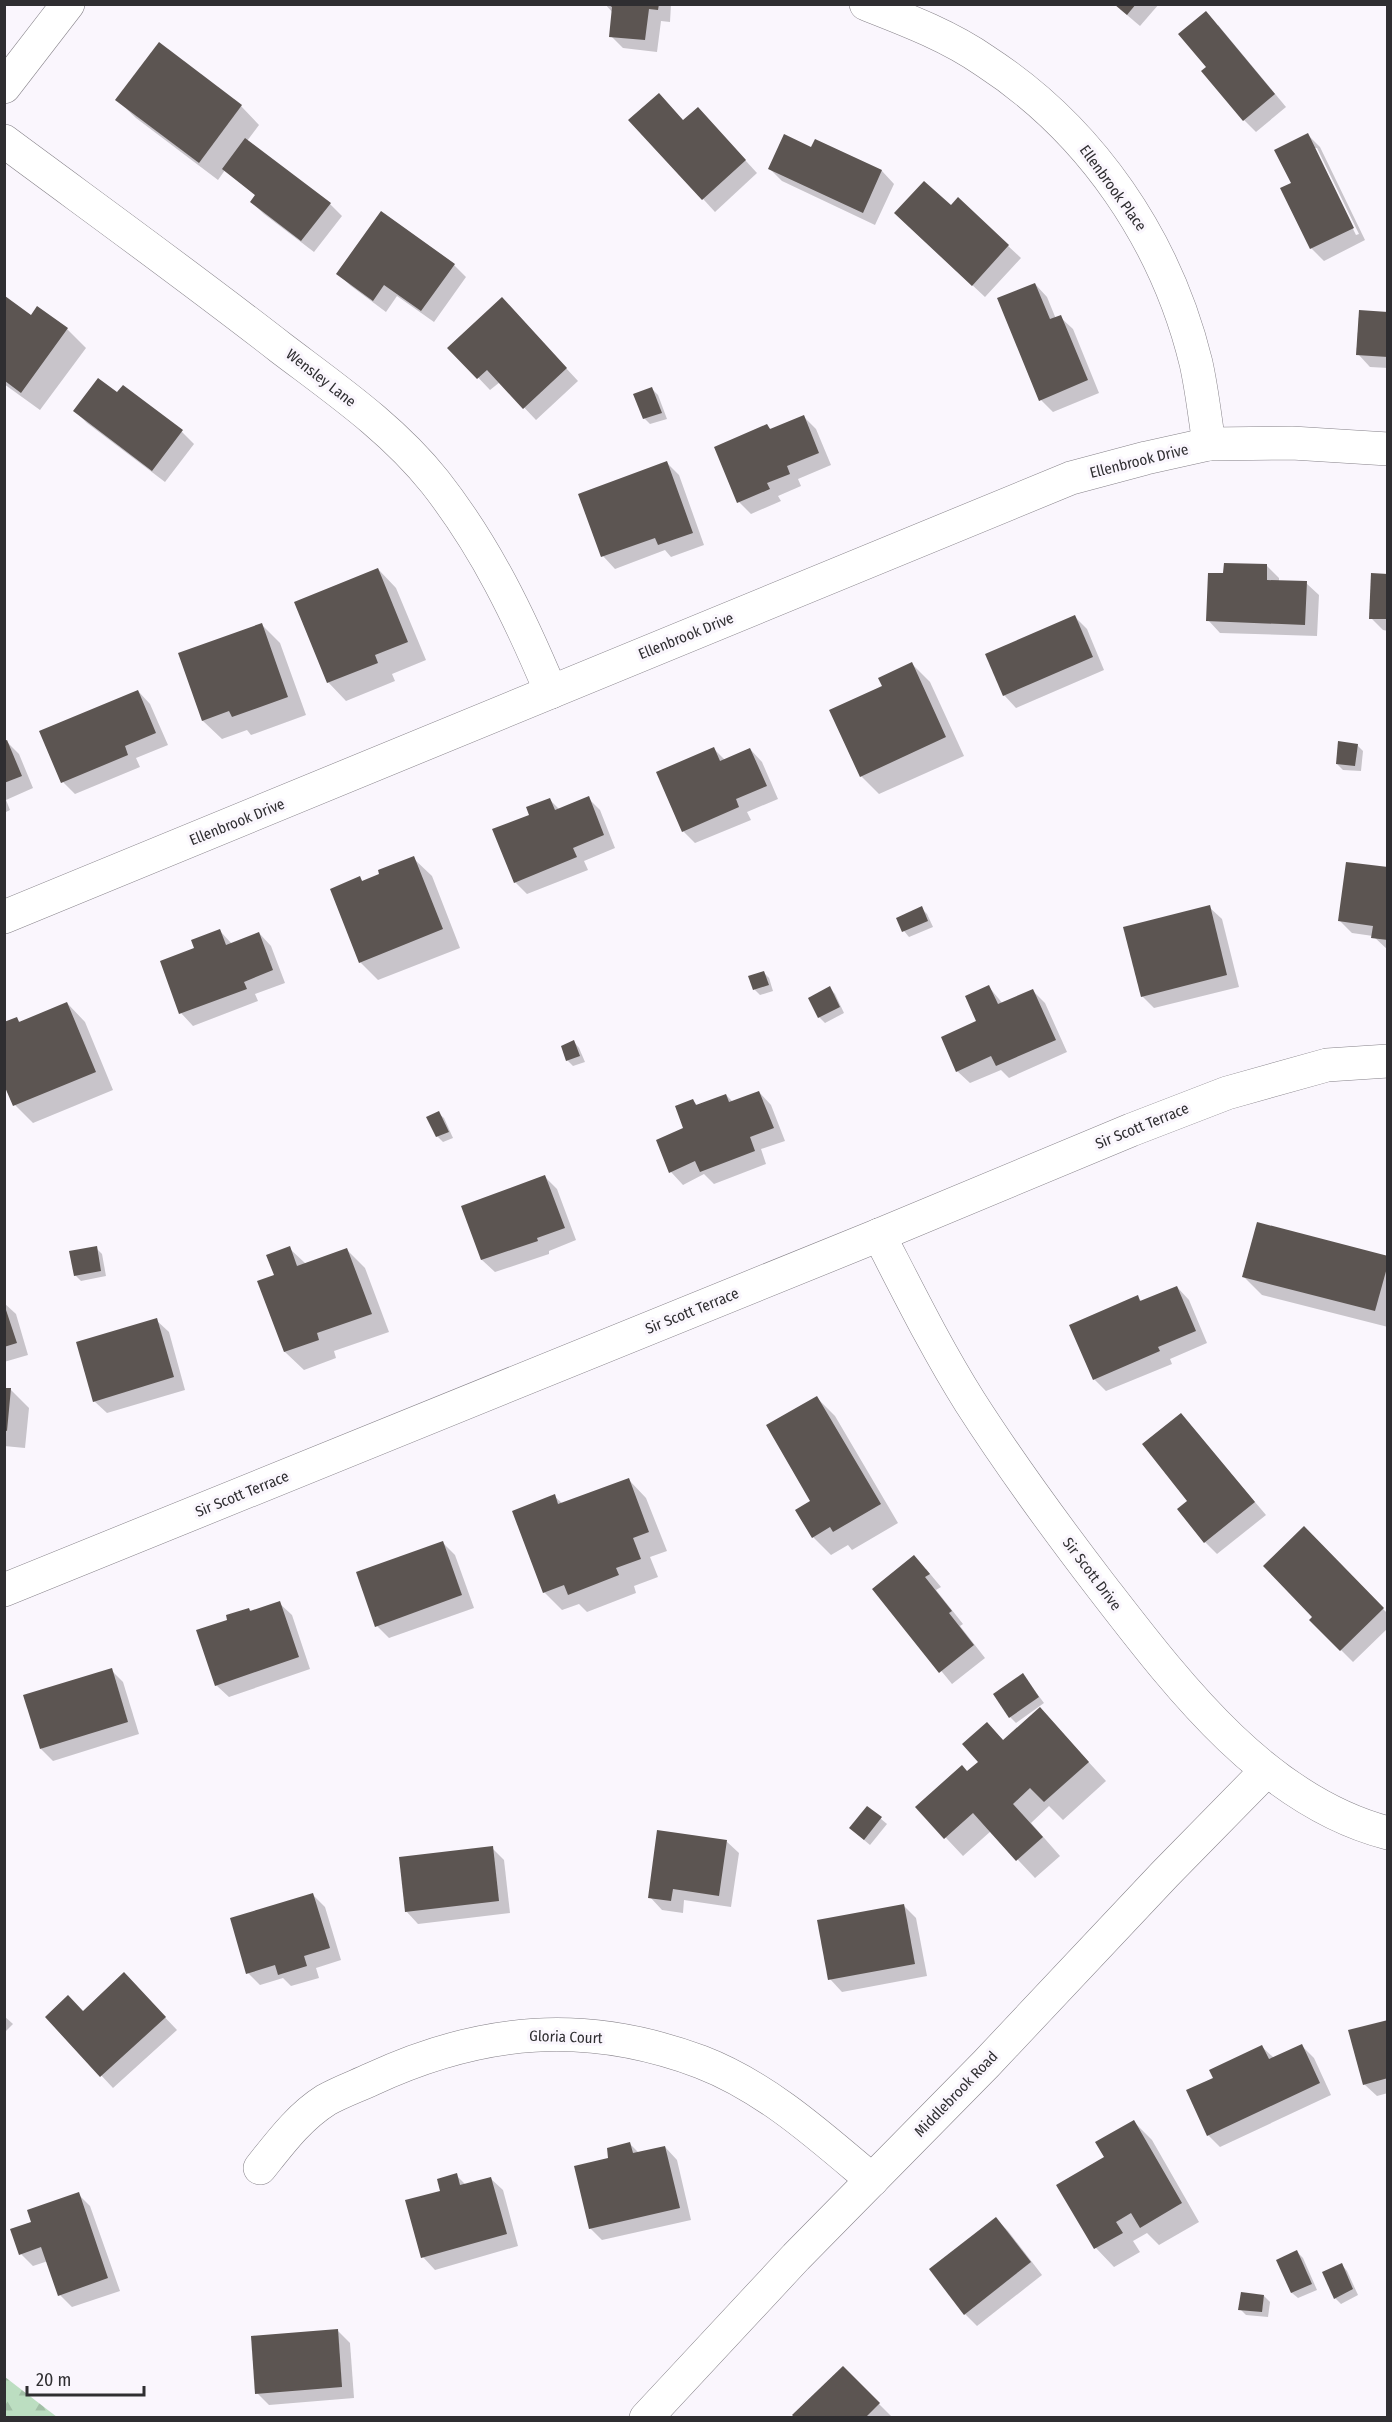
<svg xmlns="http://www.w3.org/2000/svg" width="1392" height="2422" font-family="'Fira Sans Condensed',sans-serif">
<defs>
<pattern id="forest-firs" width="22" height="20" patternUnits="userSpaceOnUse" patternTransform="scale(1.5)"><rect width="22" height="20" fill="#bcdec1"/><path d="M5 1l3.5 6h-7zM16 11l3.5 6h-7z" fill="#a2bfa6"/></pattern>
</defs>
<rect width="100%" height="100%" fill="#faf6fd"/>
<!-- forest -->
<polygon fill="url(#forest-firs)" points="5,2377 57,2417 5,2417"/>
<!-- shadow -->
<g fill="#0003" fill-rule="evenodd">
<polygon points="671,4 670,22 661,21 657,52 623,48 611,36 613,13 605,4"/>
<polygon points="1114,4 1159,4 1140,26"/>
<polygon points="1218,25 1286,107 1256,132 1244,120 1208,67"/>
<polygon points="159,44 241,106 259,125 247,141 330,204 342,216 314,252 264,214 251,202 256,196 225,170 218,180 136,118 117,100"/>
<polygon points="631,120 710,122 757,173 715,212"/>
<path d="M1308,135L1320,147L1365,240L1324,261L1311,248L1282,189L1293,184ZM1313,148H1317L1359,234L1356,235Z"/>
<polygon points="816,141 882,171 894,184 875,225 782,181 770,169 812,149"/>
<polygon points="958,199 1021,258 985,297 908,225 951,207"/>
<polygon points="454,265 466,277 434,322 397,296 386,312 351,286 338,274"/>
<polygon points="1035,284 1047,297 1056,319 1060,317 1073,329 1099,393 1053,412 1041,400"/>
<polygon points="4,297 32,317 38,308 67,329 86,348 40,410 4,384"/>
<polygon points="514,312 578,381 536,420 500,382 490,390 450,348"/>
<polygon points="1388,313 1388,368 1370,367 1358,354"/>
<polygon points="652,389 658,395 667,419 650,424 644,418"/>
<polygon points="117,394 182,432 194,444 165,482 87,423 75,411"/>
<polygon points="804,417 816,429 831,465 798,479 801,486 778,496 781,501 751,514 739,502 767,426 772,430"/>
<polygon points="667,463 679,475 704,545 671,557 665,550 615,569 603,556"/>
<polygon points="1267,566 1279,578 1279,582 1306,583 1319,595 1317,636 1220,633 1208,620 1225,575"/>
<polygon points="378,569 396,588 426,660 392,674 395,681 346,701 328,682"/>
<polygon points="1388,575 1388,631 1383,630 1371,618"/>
<polygon points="1075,617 1087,629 1104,670 1016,708 1004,695"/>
<polygon points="261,624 280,643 306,715 251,735 247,730 222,739 203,721 180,654"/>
<polygon points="912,664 930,682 964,756 879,794 861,776 884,687"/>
<polygon points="138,691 150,704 168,745 136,758 140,767 75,794 63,782"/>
<polygon points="7,742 19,754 33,788 6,800 10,810 4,813 4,743"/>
<polygon points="1357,745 1363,751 1361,771 1343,770 1337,764"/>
<polygon points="714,749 725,760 750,749 762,762 778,799 747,812 751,820 695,843 683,831"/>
<polygon points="588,798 600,810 615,848 584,861 588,870 527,894 515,882 531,816 550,800 560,810"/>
<polygon points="413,858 432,876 460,948 378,980 360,962 360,878 363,882"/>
<polygon points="1388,869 1388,950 1373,936 1352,933 1340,921"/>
<polygon points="1209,907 1222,919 1239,987 1154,1008 1142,996"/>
<polygon points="921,908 927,914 933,927 909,937 904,931"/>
<polygon points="220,931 232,944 259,933 271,946 285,983 255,994 258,1001 193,1026 181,1013 162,962 196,949"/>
<polygon points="763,972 769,978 773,991 760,995 755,990 750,977"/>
<polygon points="989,987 1003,1004 1032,990 1045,1003 1067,1052 1009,1078 1001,1070 970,1083 957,1071 978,1022"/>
<polygon points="830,988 835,994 844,1013 825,1023 819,1017"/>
<polygon points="67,1003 85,1022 113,1090 33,1123 15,1105 16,1018 21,1023"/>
<polygon points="574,1042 579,1048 585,1062 573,1066 567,1060"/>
<polygon points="759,1092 771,1105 785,1141 761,1149 766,1164 714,1184 704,1174 683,1185 671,1172 658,1141 685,1129 693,1101 698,1106 726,1095 733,1102"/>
<polygon points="438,1113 444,1118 453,1138 443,1142 437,1136"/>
<polygon points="544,1176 557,1189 576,1240 549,1251 549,1254 495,1272 482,1260 463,1207"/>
<polygon points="96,1248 102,1254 106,1276 81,1281 75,1275"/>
<polygon points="289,1248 306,1264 346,1249 365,1268 389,1332 334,1351 336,1358 304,1370 285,1352 259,1282 276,1276"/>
<polygon points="1388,1257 1388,1327 1262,1295 1244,1277"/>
<polygon points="1177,1287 1189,1300 1207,1343 1170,1359 1172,1364 1106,1391 1094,1379 1138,1297 1142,1302"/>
<polygon points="4,1303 16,1314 28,1355 4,1362"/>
<polygon points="156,1320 169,1332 185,1390 107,1413 94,1401"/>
<polygon points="4,1389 11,1390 29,1408 25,1448 4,1446"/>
<polygon points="817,1398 835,1416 898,1523 852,1550 848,1545 831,1555 813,1537 812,1501"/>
<polygon points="1181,1415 1266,1515 1217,1554 1205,1542 1189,1501"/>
<polygon points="628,1479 646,1498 667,1551 650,1557 658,1577 634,1586 636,1593 587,1612 579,1604 562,1610 544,1592 554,1496 563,1504"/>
<polygon points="1304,1529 1388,1614 1388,1628 1353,1662 1311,1620 1314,1617"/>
<polygon points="443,1543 455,1555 474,1608 389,1638 377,1626"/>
<polygon points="926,1569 941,1587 936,1590 963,1624 960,1626 985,1658 952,1684 874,1589"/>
<polygon points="279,1603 292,1615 310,1669 229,1697 216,1685 229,1621 249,1609 252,1612"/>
<polygon points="111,1670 123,1682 139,1734 53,1761 41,1749"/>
<polygon points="1023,1675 1044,1703 1016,1723 1010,1717"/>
<polygon points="1040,1709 1106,1781 1063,1820 1049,1806 1031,1823 1060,1856 1035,1878 991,1831 963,1856 917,1807 967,1773 980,1762 987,1724 1004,1741"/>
<polygon points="868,1808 887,1824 870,1845 857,1834"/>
<polygon points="726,1841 739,1853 731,1907 684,1900 683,1913 662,1910 650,1897"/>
<polygon points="492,1848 504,1860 510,1913 418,1924 406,1911"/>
<polygon points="312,1894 325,1907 341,1960 316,1968 319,1978 291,1986 283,1978 260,1985 248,1973"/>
<polygon points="904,1906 916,1918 927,1976 842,1992 830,1979"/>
<polygon points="136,1987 177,2030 113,2088 47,2017 83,2013"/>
<polygon points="4,2016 13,2024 4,2033"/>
<polygon points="1388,2022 1388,2093 1377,2096 1364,2084"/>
<polygon points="1301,2045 1314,2058 1331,2095 1220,2147 1208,2135 1215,2078 1262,2047 1274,2058"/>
<polygon points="1134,2122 1152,2140 1199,2222 1159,2245 1147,2233 1133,2241 1140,2252 1114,2267 1096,2248 1058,2185 1106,2158"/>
<polygon points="630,2144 639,2153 665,2147 677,2160 691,2220 602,2240 590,2228 610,2159"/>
<polygon points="456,2175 466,2185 490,2178 503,2190 518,2246 435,2270 423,2257 441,2192"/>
<polygon points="78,2194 90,2206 120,2291 72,2307 60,2295 48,2261 33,2266 21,2254 33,2223"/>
<polygon points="996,2219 1008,2231 1042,2275 977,2326 965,2314"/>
<polygon points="1297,2252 1303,2258 1317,2290 1298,2298 1292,2293 1278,2260"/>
<polygon points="1342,2265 1347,2271 1358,2295 1341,2304 1335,2298"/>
<polygon points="1264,2296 1270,2302 1268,2317 1246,2315 1240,2309"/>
<polygon points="338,2331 350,2343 354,2398 269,2405 257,2393"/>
<polygon points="843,2368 891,2416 797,2418"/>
</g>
<!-- building -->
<g fill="#5c5552">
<polygon points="607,4 659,4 658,10 649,9 645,40 609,37 612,7"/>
<polygon points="1114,4 1136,4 1127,15"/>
<polygon points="1206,11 1275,94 1243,121 1201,71 1206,67 1178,34"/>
<polygon points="159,42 242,105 199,163 115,100"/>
<polygon points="659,93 683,120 698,107 746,160 702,200 628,120"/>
<polygon points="1308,133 1354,228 1310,249 1280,188 1291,183 1274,150"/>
<polygon points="784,134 811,147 815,139 882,170 863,213 768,169"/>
<polygon points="245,138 331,203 301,241 250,202 255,195 222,169"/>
<polygon points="924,181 951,205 958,197 1009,245 972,286 894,213"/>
<polygon points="381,211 455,264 421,311 384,285 373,301 336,274"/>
<polygon points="1035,283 1050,319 1061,315 1088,380 1039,401 997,298"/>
<polygon points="5,296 31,315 37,306 68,328 21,393 5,381"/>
<polygon points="502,297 567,368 523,409 487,370 477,379 447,348"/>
<polygon points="1359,310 1388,312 1388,357 1356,355"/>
<polygon points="98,378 117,392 123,385 183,430 152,471 73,411"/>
<polygon points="652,387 662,413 643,419 633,394"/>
<polygon points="804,415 819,453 787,466 790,474 767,483 770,489 737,503 714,447 767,424 770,429"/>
<polygon points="667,461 693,533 658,545 655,538 601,557 578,494"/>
<polygon points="1224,563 1267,564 1267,580 1307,581 1305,625 1206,621 1208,573 1223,573"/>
<polygon points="378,568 408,642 375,655 378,663 327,683 294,602"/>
<polygon points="1371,573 1388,574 1388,619 1369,619"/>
<polygon points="1075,615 1093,657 1003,696 985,654"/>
<polygon points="262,623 288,697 232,717 229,711 202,721 178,653"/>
<polygon points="912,662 946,737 860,777 829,710 882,686 878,678"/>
<polygon points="138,690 156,733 125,746 128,755 61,783 39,731"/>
<polygon points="7,740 22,776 4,783 4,741"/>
<polygon points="1338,741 1358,744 1355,766 1336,764"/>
<polygon points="714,747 720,761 750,748 767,786 736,799 739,807 682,832 656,772"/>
<polygon points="589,796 604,835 573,848 577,857 514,883 492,829 529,815 526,807 550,798 555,810"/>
<polygon points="414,856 443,929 359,963 330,889 360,876 362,881 379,874 378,870"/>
<polygon points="1346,862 1388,867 1388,940 1371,938 1373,926 1338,921"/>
<polygon points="1210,905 1227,975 1141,997 1123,927"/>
<polygon points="922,906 928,921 902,932 896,918"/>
<polygon points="220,929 226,945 259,932 273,970 244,982 247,989 179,1014 160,961 194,948 191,940"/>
<polygon points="764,971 769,985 753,990 748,976"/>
<polygon points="989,985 998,1004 1033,989 1056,1040 996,1066 991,1056 956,1072 941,1037 976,1021 965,996"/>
<polygon points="830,986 840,1007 818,1018 808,998"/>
<polygon points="67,1002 96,1072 13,1106 4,1085 4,1022 17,1017 19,1022"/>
<polygon points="574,1040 580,1056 566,1061 561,1046"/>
<polygon points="759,1091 774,1128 750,1137 755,1151 700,1172 695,1161 669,1173 656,1140 683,1128 675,1106 693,1099 696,1105 726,1094 729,1102"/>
<polygon points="439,1111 449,1132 436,1137 426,1117"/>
<polygon points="545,1175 565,1228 537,1238 538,1241 481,1260 461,1206"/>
<polygon points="1257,1222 1388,1256 1388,1264 1375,1311 1242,1277"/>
<polygon points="97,1246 101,1271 74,1276 69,1251"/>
<polygon points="290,1246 297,1266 347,1248 372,1314 317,1333 319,1340 284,1352 257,1281 274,1275 266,1255"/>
<polygon points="1177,1286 1196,1331 1158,1347 1160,1351 1093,1380 1069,1325 1138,1295 1140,1301"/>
<polygon points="4,1304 17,1343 4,1347"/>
<polygon points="157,1318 174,1377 93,1402 76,1342"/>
<polygon points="4,1388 11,1388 7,1431 4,1430"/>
<polygon points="817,1396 881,1504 833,1532 830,1527 812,1538 795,1510 810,1501 766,1425"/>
<polygon points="1181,1413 1255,1502 1204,1543 1177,1509 1187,1501 1142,1444"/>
<polygon points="629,1478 649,1532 633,1538 641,1559 616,1568 619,1575 568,1595 564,1585 543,1593 512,1511 555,1494 558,1504"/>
<polygon points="1304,1526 1384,1608 1340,1651 1309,1620 1312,1617 1263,1566"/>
<polygon points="443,1541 462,1595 375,1627 356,1572"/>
<polygon points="914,1555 930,1574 925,1577 952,1611 949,1613 974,1645 939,1673 872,1589"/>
<polygon points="280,1601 299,1657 215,1686 196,1630 227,1620 226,1615 249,1608 250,1611"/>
<polygon points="112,1668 128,1722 40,1749 23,1695"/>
<polygon points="1023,1673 1039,1697 1009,1718 993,1694"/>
<polygon points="1040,1707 1089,1762 1044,1802 1030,1788 1013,1804 1043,1837 1016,1861 973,1813 944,1839 915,1807 962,1765 967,1771 978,1762 962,1744 987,1722 1003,1740"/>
<polygon points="867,1806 882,1817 864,1840 849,1828"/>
<polygon points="657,1830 727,1840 719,1896 673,1889 671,1901 648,1898"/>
<polygon points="493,1846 499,1901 405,1912 399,1857"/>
<polygon points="313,1893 330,1948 304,1956 307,1966 278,1975 275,1965 246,1974 230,1918"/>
<polygon points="904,1904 915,1964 828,1980 817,1920"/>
<polygon points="124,1972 166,2017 100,2077 45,2017 68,1995 83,2011"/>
<polygon points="1388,2020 1388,2078 1363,2085 1348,2030"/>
<polygon points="1302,2044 1320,2083 1207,2136 1186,2090 1213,2078 1209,2070 1262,2045 1269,2059"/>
<polygon points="1134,2120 1182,2203 1140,2228 1131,2213 1116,2222 1123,2233 1094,2249 1056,2185 1104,2157 1095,2142"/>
<polygon points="630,2142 633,2153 665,2146 680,2208 589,2229 574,2166 608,2158 607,2148"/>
<polygon points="457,2173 460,2185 491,2177 507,2234 421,2258 405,2200 440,2191 437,2179"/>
<polygon points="79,2192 108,2278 58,2296 41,2247 19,2255 10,2229 31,2222 27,2210"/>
<polygon points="996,2217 1031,2262 964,2315 929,2269"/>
<polygon points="1297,2250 1312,2284 1291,2293 1276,2260"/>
<polygon points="1342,2263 1353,2289 1334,2299 1322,2272"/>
<polygon points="1241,2292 1264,2295 1262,2312 1238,2310"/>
<polygon points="338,2329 342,2387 255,2394 251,2336"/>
<polygon points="843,2366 880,2403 865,2418 795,2418 792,2415"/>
</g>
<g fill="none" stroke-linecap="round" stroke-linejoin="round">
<!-- street casing -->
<g stroke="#868289" stroke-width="34">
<g id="street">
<path d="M866,4C907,20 949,36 985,61C1091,130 1166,240 1196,363C1202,390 1205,418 1209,444"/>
<polyline points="4,87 68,4"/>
<path d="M4,141C97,210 190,277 281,348C335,389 392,428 435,482C486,547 519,616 551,692"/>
<polyline points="4,917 1071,478 1146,458 1209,444 1292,443 1388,449"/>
<path d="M879,1235C908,1291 936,1348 970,1402C1011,1466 1055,1526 1101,1586C1176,1683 1264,1801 1388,1833"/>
<polyline points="4,1590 879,1235 1131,1130 1227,1093 1327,1065 1388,1061"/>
<path d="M260,2168C280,2143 299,2117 326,2100C340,2092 357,2086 372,2079C482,2028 586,2019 701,2062C766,2087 820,2136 872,2180"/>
<polyline points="646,2418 796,2257 986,2064 1165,1874 1266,1771"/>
</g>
</g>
<!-- street -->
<use href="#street" stroke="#fff" stroke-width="33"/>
</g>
<g text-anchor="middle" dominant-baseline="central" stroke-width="6" stroke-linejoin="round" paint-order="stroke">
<!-- street labels -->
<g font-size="15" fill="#2f2e31" stroke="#faf6fd">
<text transform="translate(1113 188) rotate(54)">Ellenbrook Place</text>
<text transform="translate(321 378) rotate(38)">Wensley Lane</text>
<text transform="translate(1139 461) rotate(-14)">Ellenbrook Drive</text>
<text transform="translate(686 636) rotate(-22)">Ellenbrook Drive</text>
<text transform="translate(237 822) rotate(-22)">Ellenbrook Drive</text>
<text transform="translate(1142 1126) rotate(-22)">Sir Scott Terrace</text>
<text transform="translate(692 1311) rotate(-22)">Sir Scott Terrace</text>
<text transform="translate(242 1494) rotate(-22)">Sir Scott Terrace</text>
<text transform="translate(1092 1574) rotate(53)">Sir Scott Drive</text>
<text transform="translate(566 2037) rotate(2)">Gloria Court</text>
<text transform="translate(956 2094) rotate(-46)">Middlebrook Road</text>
</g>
</g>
<!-- border -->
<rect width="1392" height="2422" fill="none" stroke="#2f2e31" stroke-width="12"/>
<!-- scale -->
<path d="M27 2386v9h117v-9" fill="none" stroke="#2f2e31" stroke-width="3"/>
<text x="36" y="2386" font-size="18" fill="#2f2e31" stroke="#faf6fd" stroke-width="4.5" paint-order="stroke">20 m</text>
</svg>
